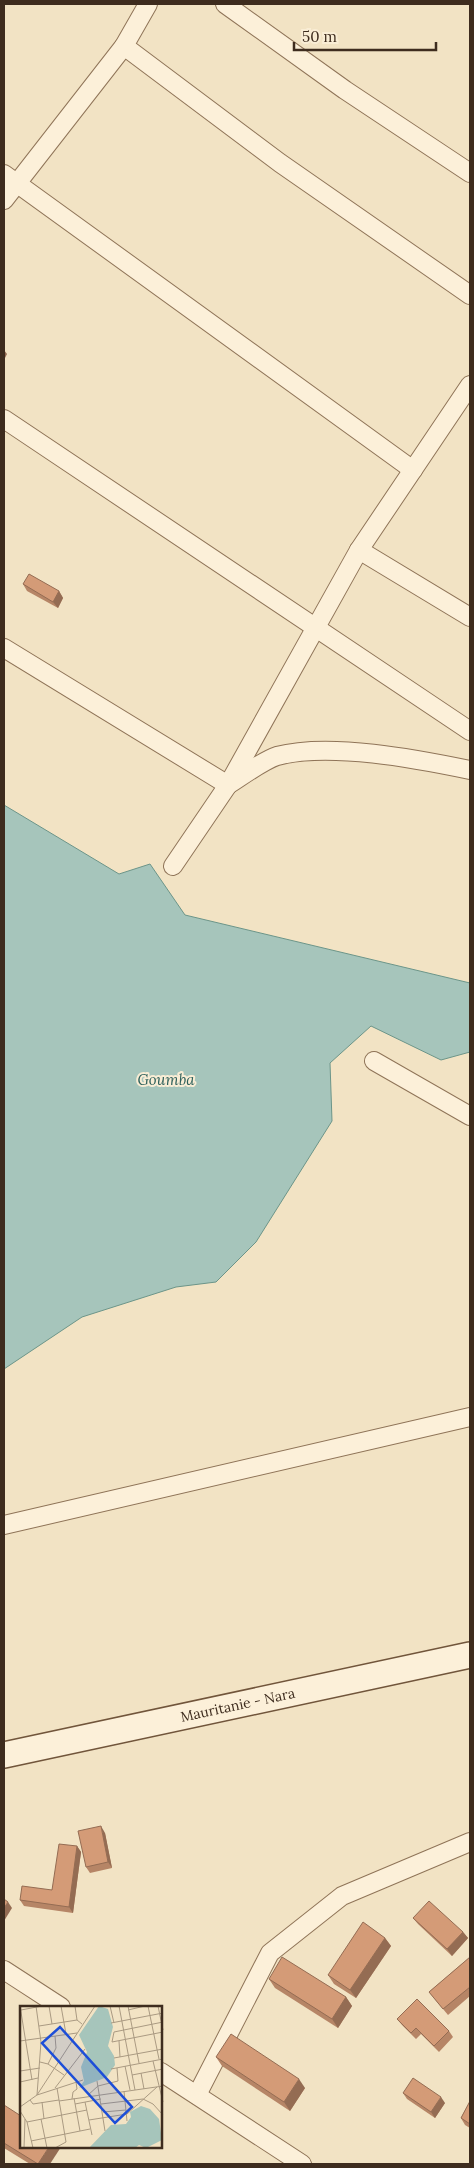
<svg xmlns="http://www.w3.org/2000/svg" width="474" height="2168" font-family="Lora,serif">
<rect width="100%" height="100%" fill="#f2e3c4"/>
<!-- water -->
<polygon fill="#a6c5bb" stroke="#6c9589" points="4,805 119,874 150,864 185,915 470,983 470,1052 441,1060 371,1026 330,1063 332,1121 256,1242 216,1282 176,1287 82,1317 4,1369"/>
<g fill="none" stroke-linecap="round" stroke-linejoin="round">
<!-- minor casing -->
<g stroke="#8f7458" stroke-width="20">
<g id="minor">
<polyline points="225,4 345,90 470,173"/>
<polyline points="124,46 280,163 470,295"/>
<polyline points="4,174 413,470"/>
<polyline points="4,200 124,46 148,4"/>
<polyline points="4,419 470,731"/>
<polyline points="359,550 470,617"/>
<path d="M4,648L228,785C241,777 262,761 277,756C329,742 417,759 470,770"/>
<polyline points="173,866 228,785 359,550 470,385"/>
<polyline points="374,1061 470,1116"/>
<polyline points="4,1525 470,1417"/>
<polyline points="4,1970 61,2007"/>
<polyline points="161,2072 302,2164"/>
<polyline points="197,2095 270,1953 342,1896 470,1842"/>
</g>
</g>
<!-- secondary casing -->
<g stroke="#71553b" stroke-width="28">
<g id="secondary">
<path id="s1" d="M4,1755L470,1655"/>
</g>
</g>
<!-- minor -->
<use href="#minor" stroke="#fcf0d9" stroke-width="18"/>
<!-- secondary -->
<use href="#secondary" stroke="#fcf0d9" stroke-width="25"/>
</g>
<!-- wall -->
<g fill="#b68566">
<polygon points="23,584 59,591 63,598 58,608 27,591"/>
<polygon points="105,1833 112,1868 90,1873 86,1867"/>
<polygon points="77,1846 81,1852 73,1913 24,1906 20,1900 52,1890"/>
<polygon points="413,1918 463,1932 468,1938 452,1956 418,1924"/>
<polygon points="385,1938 391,1946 356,1998 334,1984 328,1975"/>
<polygon points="470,1957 470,1996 448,2015 429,1992"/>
<polygon points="269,1979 346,1997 352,2006 338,2028 275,1988"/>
<polygon points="397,2019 449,2031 453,2037 439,2052 421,2034 416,2039 402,2025"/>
<polygon points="216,2057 305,2088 290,2111 222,2066"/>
<polygon points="403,2093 445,2103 435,2118 407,2099"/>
<polygon points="470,2101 470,2128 465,2125 461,2118"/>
<polygon points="4,2106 50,2164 30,2164 4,2148"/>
</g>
<!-- shaded-wall -->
<g fill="#946c53">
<polygon points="4,350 7,354 4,360"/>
<polygon points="59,591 63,598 58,608 53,602"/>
<polygon points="101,1826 105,1833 112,1868 108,1862"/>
<polygon points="77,1846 81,1852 73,1913 69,1907"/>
<polygon points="8,1902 12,1908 4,1921 4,1908"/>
<polygon points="463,1932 468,1938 452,1956 447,1949"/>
<polygon points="385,1938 391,1946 356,1998 350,1990"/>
<polygon points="346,1997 352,2006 338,2028 332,2019"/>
<polygon points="299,2079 305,2088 290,2111 284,2102"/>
<polygon points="441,2097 445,2103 435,2118 431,2112"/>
<polygon points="49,2147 61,2147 50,2164 38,2164"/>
</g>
<!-- building -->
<g fill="#d49b77" stroke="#946c53">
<polygon points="29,574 59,591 53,602 23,584"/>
<polygon points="101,1826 108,1862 86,1867 78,1831"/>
<polygon points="59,1844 77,1846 69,1907 20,1900 22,1886 52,1890"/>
<polygon points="4,1899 8,1902 4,1908"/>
<polygon points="429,1901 463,1932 447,1949 413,1918"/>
<polygon points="363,1922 385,1938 350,1990 328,1975"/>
<polygon points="282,1957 346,1997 332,2019 269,1979"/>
<polygon points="470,1957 470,1987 443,2009 429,1992"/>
<polygon points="417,1999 449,2031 434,2046 416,2028 411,2033 397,2019"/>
<polygon points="231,2034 299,2079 284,2102 216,2057"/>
<polygon points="413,2078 441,2097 431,2112 403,2093"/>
<polygon points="470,2101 470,2124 461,2118"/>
<polygon points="4,2105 21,2116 21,2147 49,2147 38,2164 4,2143"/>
</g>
<g text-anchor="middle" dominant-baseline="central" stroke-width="4" stroke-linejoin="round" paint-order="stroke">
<!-- street labels -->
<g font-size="14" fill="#3e2c1e" stroke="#f9edd5">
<text stroke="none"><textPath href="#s1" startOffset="239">Mauritanie - Nara</textPath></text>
</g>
<!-- water labels -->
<g font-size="15" font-style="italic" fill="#2c5f5a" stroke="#f9edd5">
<text x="166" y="1079">Goumba</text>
</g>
</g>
<!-- overview -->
<g transform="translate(20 2006)">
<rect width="142" height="142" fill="#f2e3c4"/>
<path d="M79,0L88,3L93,21L88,40L94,50L95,59L87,71L59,82L64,75L61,61L67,46L59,29ZM121,100L130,103L139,113L142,134L126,142L119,139L115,142H69L91,119L106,118L111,111L110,106Z" fill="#a6c5bb"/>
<path fill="none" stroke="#aa9a82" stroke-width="1" d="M0,0L12,74M16,0L21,36L17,89L63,74M29,0L32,18M41,0L46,28M55,0L57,14L62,18M90,0L94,17M99,0L115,84M108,0L119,57M128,0L139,53M138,0L143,24M1,4L22,0M108,4L125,0M143,16L94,26L92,36L143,26M91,17L143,7M19,20L57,14M0,35L57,27M99,35L100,51M94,52L143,43M133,55L143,96M20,56L28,58L44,69M28,58L36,42L35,30M105,60L110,84M91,63L143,53M0,65L20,62M121,67L124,83M112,69L143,63M77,75L85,125M0,76L18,72M35,82L65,43M104,85L107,115M68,89L78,80L98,75L97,62M54,92L60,125M52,93L53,86L57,83L56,76M10,94L13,98L39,94M39,95L143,80M22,96L24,113M65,96L72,129M55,98L81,93M81,98L123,93L133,98L143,109M0,101L17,89L75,0M0,105L7,116L13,142M83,106L106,104M21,113L27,142M69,114L107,108L137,81M7,116L67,104M11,135L70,123M4,142L5,113M35,142L46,136L37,82"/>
<path fill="#1d4ed8" fill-opacity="0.15" stroke="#1d4ed8" stroke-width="2.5" d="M40,21L112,101L95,117L22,37Z"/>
<rect width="142" height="142" fill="none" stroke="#3e2c1e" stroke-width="2.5"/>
</g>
<!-- border -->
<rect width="474" height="2168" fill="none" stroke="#3e2c1e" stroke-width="10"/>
<!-- scale -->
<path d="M294 42v8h142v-8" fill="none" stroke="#3e2c1e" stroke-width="2.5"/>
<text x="302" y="42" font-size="15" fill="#3e2c1e" stroke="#f9edd5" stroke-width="4" paint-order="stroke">50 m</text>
</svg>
